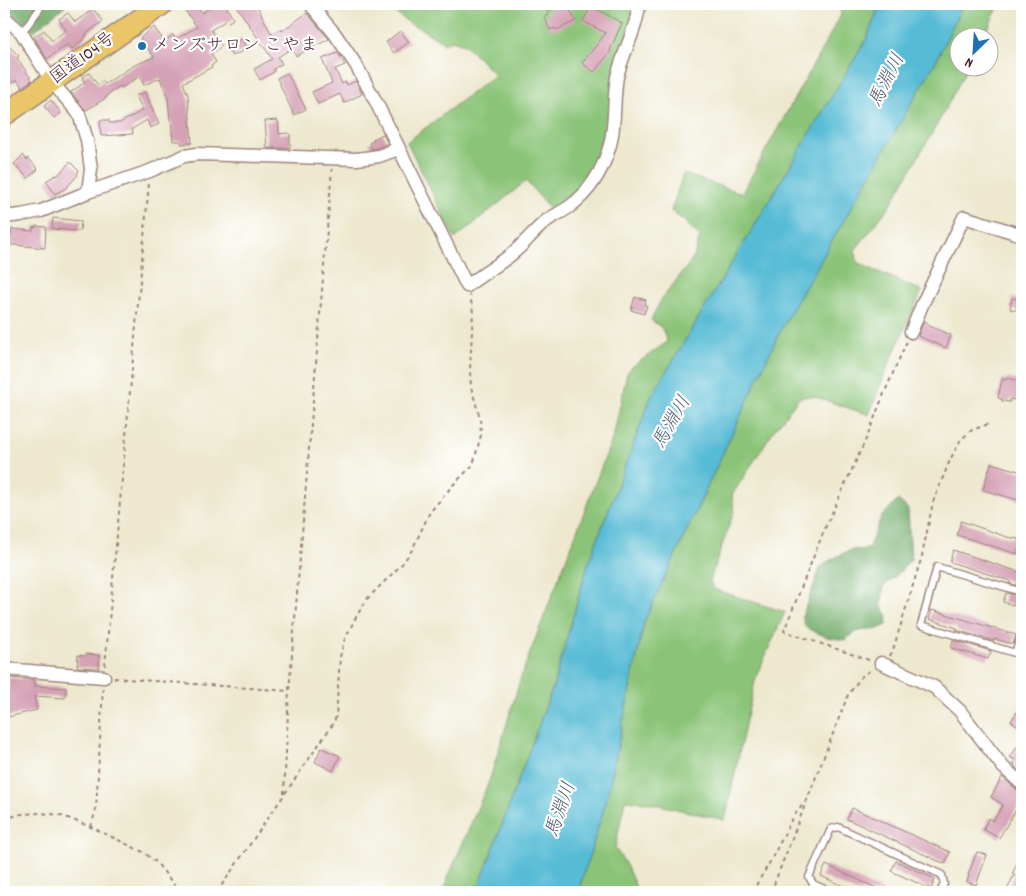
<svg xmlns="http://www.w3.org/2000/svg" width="1026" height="896" font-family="Dekko,'Klee One',sans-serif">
<rect width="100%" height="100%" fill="#fff"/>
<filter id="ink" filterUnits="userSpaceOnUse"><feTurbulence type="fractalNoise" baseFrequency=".02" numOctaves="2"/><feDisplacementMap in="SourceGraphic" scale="10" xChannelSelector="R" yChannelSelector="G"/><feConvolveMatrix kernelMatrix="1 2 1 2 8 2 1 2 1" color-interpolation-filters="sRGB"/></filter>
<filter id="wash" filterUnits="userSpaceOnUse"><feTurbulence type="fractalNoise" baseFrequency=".0096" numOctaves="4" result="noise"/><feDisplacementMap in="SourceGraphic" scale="20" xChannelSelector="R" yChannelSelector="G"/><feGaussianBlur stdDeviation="1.12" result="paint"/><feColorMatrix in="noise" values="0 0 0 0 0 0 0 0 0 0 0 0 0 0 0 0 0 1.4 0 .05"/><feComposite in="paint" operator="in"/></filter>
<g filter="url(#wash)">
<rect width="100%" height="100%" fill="#ede8ce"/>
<!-- green -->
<g fill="#8bc478" stroke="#6a7252">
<polygon points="383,4 633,4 632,14 608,129 598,165 578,193 553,212 526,181 455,239 407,142 495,75 464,44 452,40 445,44 423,30 411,24"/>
<polygon points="840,4 880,4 866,40 651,397 587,567 554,684 477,892 442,892 490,779 522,674 614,434 627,373 632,367 667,342 662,328 651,320 661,300 693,259 700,237 683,220 671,211 683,174 742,193 841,15"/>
<polygon points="963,4 1000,4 983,37 958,38 958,68 967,68 939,121 889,207 855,250 858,263 922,291 887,368 869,415 813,396 800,397 774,430 732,495 734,511 710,580 713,589 785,612 756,677 745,725 725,820 646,802 625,800 615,848 626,865 638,892 578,892 606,802 644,622 780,331 937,59"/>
</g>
<!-- forest -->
<g fill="#70aa68" stroke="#5d644a">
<polygon points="4,4 67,4 34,31 4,7"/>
<polygon points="898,500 908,509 911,559 899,573 884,586 881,605 888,616 887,625 878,629 858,631 844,640 827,637 806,628 802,617 820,568 830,560 850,550 868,549 881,517"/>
</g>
<!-- water -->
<polygon fill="#57bbd5" stroke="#506d80" points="880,4 963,4 937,59 780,331 644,622 606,802 578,892 477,892 554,684 587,567 651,397 866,40"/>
<g id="blocks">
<!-- building -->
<g fill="#d5a1b5">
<polygon points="192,4 195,4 202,13 215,4 225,4 233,19 227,23 225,21 211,30 222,46 211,54 216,62 211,66 212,67 183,83 188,95 192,143 181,144 181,141 173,141 171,120 170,120 168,98 160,78 144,85 140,76 121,88 120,86 108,94 106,98 86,110 71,92 85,82 82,78 89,73 98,85 103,81 105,84 133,66 154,57 140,38 154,27 164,41 173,35 176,39 197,27 184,9"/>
<polygon points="235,4 256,4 271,33 273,32 274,33 281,29 282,31 307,13 329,39 296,56 292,48 278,57 282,64 274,68 274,72 260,80 254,69 272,59"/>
<polygon points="561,4 567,4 576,21 556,30 555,28 550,30 544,17 549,15 547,12 552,10 551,9"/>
<polygon points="591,6 622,23 610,50 611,51 594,72 582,63 606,33 583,21"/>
<polygon points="93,9 103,21 85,35 86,37 72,49 68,44 47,59 34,37 44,30 52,41 66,30 59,19 68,13 75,22"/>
<polygon points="400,31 409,42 394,53 386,42"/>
<polygon points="242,39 247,49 232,56 227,46"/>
<polygon points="4,41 19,56 17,58 32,80 22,87 17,80 4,87"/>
<polygon points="338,53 345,65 335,69 342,84 346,82 347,85 356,81 362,94 344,103 340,94 318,104 312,92 332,83 322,59"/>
<polygon points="287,73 306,109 294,115 277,78"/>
<polygon points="145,92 159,124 150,128 147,120 132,129 133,134 101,136 100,120 109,120 109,123 120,123 143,110 136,96"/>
<polygon points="51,100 61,113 54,118 44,106"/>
<polygon points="277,120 278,121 279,134 288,133 290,134 290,148 267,148 265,121"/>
<polygon points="383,134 388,144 372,149 369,143 374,141 373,139"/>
<polygon points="23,155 27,160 28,158 38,169 28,178 14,164"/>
<polygon points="70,162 79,171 77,173 78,175 66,188 55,194 46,181 56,175 57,176"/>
<polygon points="53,218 81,221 80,231 52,229"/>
<polygon points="36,226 46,227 45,248 4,244 4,234 11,235 12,229 33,231 33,227 36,228"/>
<polygon points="635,297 646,300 644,305 647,306 644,314 631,310"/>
<polygon points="1012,298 1022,300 1022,311 1010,309"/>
<polygon points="924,321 928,323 927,325 951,335 946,348 918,336"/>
<polygon points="1007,378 1022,382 1022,401 1010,399 1010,402 1002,401 1002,399 998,398 1002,379 1006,380"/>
<polygon points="991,463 1022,472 1022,501 983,490"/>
<polygon points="961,521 1007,537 1018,539 1018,541 1021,543 1017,554 957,535"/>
<polygon points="953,550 1022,573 1022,587 1009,583 1010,581 950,562"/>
<polygon points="1006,593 1020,596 1016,606 1003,602"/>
<polygon points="932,610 1016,635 1013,644 994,639 994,641 956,630 957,628 929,619"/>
<polygon points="953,640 991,651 988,659 951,648"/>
<polygon points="86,654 99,655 99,668 77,667 78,655 86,656"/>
<polygon points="9,678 35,680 35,686 66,688 65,698 34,696 37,710 4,718 4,695 8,695"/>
<polygon points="1022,705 1022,729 1011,721"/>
<polygon points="1022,740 1022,773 1014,766 1015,764 1013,763 1015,760 1010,757"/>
<polygon points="321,748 340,756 333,771 315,762"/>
<polygon points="1002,777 1017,790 1022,792 1022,800 999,838 983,829 989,818 993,821 1003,805 991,797"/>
<polygon points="852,808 950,852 945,864 847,819"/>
<polygon points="977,852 987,855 976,885 967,882 969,875 968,875"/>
<polygon points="1022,853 1022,892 1006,892 1014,875 1012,874"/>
<polygon points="896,861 935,879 931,889 891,871"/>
<polygon points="826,865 885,892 856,892 821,876"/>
</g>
</g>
</g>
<g filter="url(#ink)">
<use href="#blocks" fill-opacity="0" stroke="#9c847c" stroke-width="1"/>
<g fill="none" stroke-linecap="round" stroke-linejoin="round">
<!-- service casing -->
<g stroke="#9c847c" stroke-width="9">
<g id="service">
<polyline points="21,32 27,26 43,4"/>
<polyline points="1022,592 937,567 921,625 1015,653 1022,634"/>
<polyline points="831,892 813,884 809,877 831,829 838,827 942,875 944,884 940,892"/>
</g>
</g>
<!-- minor casing -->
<g stroke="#9c847c" stroke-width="15">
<g id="minor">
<path d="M310,4L335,34L356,65L376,102L467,286C482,274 499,265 513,253C525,243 534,231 546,221C553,216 562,212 569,207C590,192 603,170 610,145C616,122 613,99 617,77C623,52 637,29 639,4"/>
<polyline points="4,17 21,32 52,82 79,114 87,140 91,169 88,192"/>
<polyline points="4,217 21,215 41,211 88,192 150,171 184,156 197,154 357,159 379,156 398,149"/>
<polyline points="911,332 922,305 964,217 1022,235"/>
<polyline points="881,663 934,687 960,711 1003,767 1022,784"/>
<polyline points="4,669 104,677"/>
</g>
</g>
<!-- trunk casing -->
<g stroke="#9c847c" stroke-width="24">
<polyline id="trunk" points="4,115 162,4"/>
</g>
<!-- path -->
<g stroke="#9c847c" stroke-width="2" stroke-dasharray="4 4" stroke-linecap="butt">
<polyline points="890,656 893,650 922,556 933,502 950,460 960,441 970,431 988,424"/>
<polyline points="869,660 784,631 825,528 867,437 883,396 907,341"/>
<polyline points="105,666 149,183"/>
<polyline points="114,678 289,691"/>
<polyline points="284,794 289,691 332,169"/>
<polyline points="4,819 21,814 40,813 60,815 91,827 143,852 156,862 180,892"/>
<polyline points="91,827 96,809 103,688"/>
<polyline points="217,892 333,724 336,717 340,657 344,641 356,617 367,599 402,564 412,550 430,512 453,485 473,465 481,435 480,418 471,387 470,370 473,312 470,295"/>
<polyline points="752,892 770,862 793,817 805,802"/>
<polyline points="771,892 848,695 861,677 872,669"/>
</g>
<!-- service -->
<use href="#service" stroke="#fff" stroke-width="6"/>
<!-- minor -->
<use href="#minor" stroke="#fff" stroke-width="12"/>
<!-- trunk -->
<use href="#trunk" stroke="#ebc669" stroke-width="21"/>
</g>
</g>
<!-- markers -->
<circle fill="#1f6fb2" stroke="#fff" stroke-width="2" cx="142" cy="46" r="5"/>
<g text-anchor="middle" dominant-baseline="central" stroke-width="4.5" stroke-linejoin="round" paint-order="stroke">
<!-- poi labels -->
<g font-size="18" fill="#4a1f2b" stroke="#fff" text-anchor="start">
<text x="152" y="46">メンズサロン こやま</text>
</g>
<!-- street labels -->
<g font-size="18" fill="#4a1f2b" stroke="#fff">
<text transform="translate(83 59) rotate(-36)">国道104号</text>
</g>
<!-- water labels -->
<g font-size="19" font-style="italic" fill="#4f5d6f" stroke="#fff">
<text transform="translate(888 81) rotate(-63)">馬淵川</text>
<text transform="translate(673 423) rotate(-60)">馬淵川</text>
<text transform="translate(562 810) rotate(-71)">馬淵川</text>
</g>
</g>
<!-- margin -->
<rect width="1026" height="896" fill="none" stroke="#fff" stroke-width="20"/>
<!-- north arrow -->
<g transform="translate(974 52) rotate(205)"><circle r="24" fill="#ffffff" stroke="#b7a5aa"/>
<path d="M0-4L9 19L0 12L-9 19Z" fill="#1f6fb2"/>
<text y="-8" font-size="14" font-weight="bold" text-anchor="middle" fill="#4a1f2b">N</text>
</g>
</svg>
